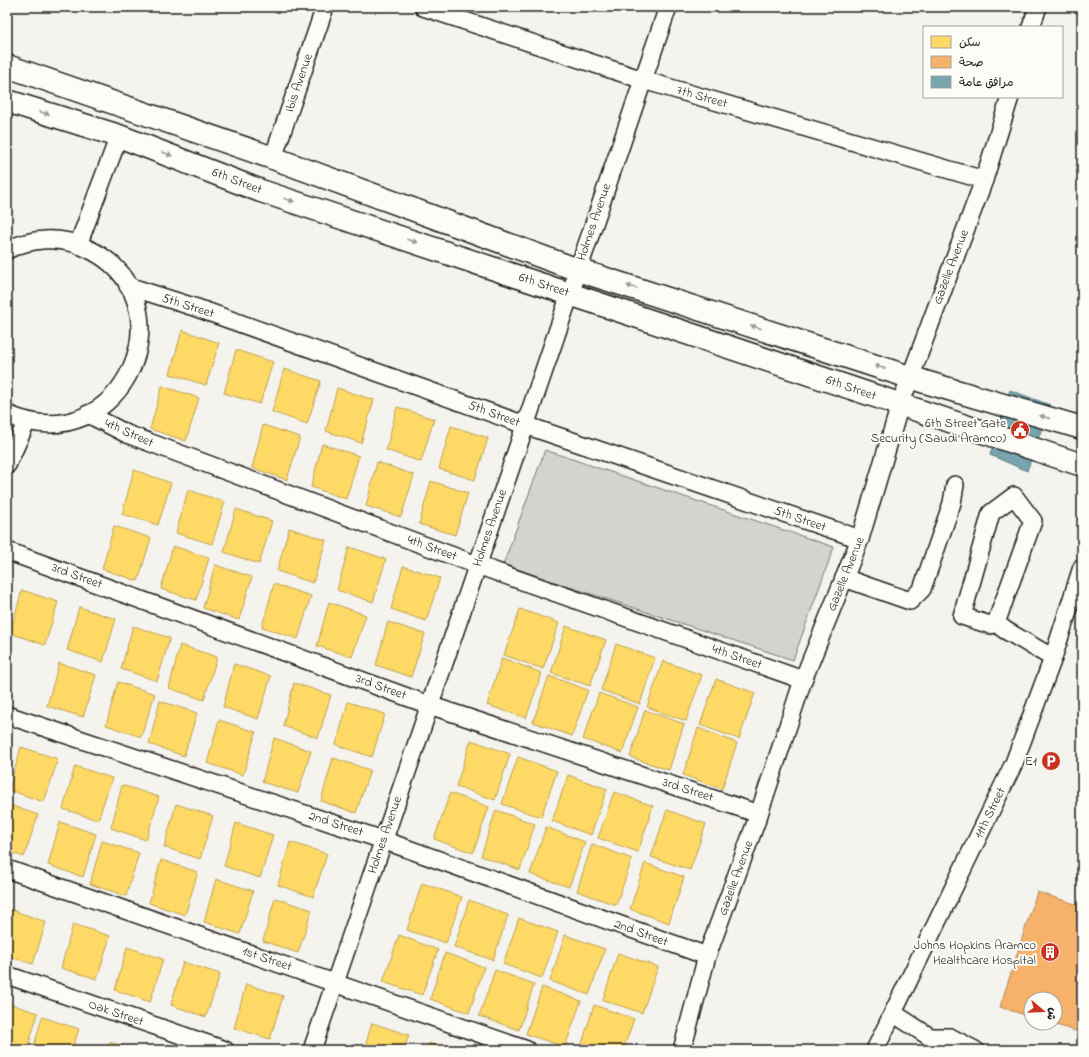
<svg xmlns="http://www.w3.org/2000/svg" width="1089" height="1057" font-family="'Indie Flower','Playpen Sans Arabic',sans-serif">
<rect width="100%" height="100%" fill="#f4f3ee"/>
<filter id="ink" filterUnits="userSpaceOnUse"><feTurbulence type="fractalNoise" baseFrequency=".025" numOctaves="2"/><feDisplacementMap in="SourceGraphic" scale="8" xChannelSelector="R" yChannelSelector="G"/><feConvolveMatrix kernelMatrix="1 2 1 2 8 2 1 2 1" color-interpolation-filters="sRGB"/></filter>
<g filter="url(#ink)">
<!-- green -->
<polygon fill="#d4d3cf" stroke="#787876" points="545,450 834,547 793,660 503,565"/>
<!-- homes -->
<g fill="#ffd966" stroke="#bba050">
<polygon points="182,330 219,343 206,385 170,374"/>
<polygon points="236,350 273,362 260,404 224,393"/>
<polygon points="284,369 321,381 307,424 272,412"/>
<polygon points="162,386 199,398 186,441 150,429"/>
<polygon points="337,388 374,400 361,443 326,431"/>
<polygon points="397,407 434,419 421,462 386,450"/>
<polygon points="263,425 300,437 287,480 252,468"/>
<polygon points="451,426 488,438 475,480 439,469"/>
<polygon points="322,444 359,456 346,499 311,487"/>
<polygon points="377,462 414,475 401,517 366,506"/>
<polygon points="134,470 171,483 158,525 122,514"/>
<polygon points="431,481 468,493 455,535 419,524"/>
<polygon points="188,490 225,502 212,544 176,533"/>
<polygon points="236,509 272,521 259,564 224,552"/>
<polygon points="114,526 151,538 138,581 102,569"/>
<polygon points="289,528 326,540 313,583 277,571"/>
<polygon points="173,546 209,558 196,600 161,589"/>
<polygon points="349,547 386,559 373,602 337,590"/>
<polygon points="215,565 252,577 239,620 203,608"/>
<polygon points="403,566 440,578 426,621 391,609"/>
<polygon points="274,584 311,596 298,639 262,627"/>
<polygon points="22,590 58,602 45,645 10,633"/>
<polygon points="329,602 366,615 352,657 317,646"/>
<polygon points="79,607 116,619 103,662 67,650"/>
<polygon points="520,609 559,623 543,669 504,655"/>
<polygon points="388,622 425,634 411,677 376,665"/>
<polygon points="133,626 170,638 157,681 121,669"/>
<polygon points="566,626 606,640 590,686 551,673"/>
<polygon points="616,644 655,658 640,704 601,690"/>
<polygon points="180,645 217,657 204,700 169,688"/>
<polygon points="502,658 542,673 526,718 487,705"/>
<polygon points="663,661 702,675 686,721 647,707"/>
<polygon points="59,663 96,675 83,717 47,706"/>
<polygon points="234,664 271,676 258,719 223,707"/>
<polygon points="549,676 588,690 572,736 533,722"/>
<polygon points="716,679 755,693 739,739 700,725"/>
<polygon points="118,682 155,694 141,737 106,725"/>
<polygon points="294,683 331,695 318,738 283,726"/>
<polygon points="599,693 638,707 622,753 583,739"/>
<polygon points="160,701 197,713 184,756 149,744"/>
<polygon points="348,702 385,714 372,757 336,745"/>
<polygon points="645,710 684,724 669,770 630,757"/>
<polygon points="219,720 256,732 243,775 207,763"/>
<polygon points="698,728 737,743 722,789 683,775"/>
<polygon points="274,738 311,751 298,793 262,782"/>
<polygon points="471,740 510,754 495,800 456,786"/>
<polygon points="21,747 58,759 44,802 9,790"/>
<polygon points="518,757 557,771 541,817 502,804"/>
<polygon points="333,758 370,770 356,813 321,801"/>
<polygon points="75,766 112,778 98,820 63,809"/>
<polygon points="568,775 607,789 591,835 552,821"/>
<polygon points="122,785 159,797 146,840 111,828"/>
<polygon points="614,792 653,806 638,852 598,838"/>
<polygon points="450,793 489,807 473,853 434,839"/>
<polygon points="7,804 38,815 24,857 7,851"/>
<polygon points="176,804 213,816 200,859 164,847"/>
<polygon points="496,810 535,824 520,870 481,856"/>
<polygon points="667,810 706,824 690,870 651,857"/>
<polygon points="60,822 96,834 83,877 48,865"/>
<polygon points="236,823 273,835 260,878 224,866"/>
<polygon points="546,827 585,842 569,887 530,874"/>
<polygon points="102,841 139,853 126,896 90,884"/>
<polygon points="290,842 327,854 313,897 278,885"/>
<polygon points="592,844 632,859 616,905 577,891"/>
<polygon points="161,860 198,872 185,915 149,903"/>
<polygon points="645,863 684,877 669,923 630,909"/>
<polygon points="216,879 253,891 240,934 204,922"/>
<polygon points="422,883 462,897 446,943 407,930"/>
<polygon points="275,898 312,910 298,953 263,941"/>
<polygon points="469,900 508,915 493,960 454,947"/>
<polygon points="9,909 46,922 33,964 7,956 7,917"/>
<polygon points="519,918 558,932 542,978 503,964"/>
<polygon points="73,924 110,936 97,979 61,968"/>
<polygon points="399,935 438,950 422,995 383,982"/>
<polygon points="565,935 605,949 589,995 550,981"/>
<polygon points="127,947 163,959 150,1002 115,990"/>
<polygon points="445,953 484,967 469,1013 430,999"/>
<polygon points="618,953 658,967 642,1013 603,1000"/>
<polygon points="183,962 220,974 206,1017 171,1005"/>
<polygon points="495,970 534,984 519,1030 479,1016"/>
<polygon points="246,984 283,996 270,1039 234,1028"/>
<polygon points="542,987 581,1001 565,1047 526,1034"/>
<polygon points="7,1003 38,1013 27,1050 7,1050"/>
<polygon points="594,1005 634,1019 623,1050 580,1050"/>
<polygon points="42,1017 79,1029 72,1050 33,1050"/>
<polygon points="372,1023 409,1035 404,1050 364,1050"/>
<polygon points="110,1042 135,1050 108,1050"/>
<polygon points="429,1043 450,1050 427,1050"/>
</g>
<!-- health -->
<g fill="#f6b26b" stroke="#b58553">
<polygon points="1037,892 1082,906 1082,1033 1050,1023 1055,1023 1055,999 1031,999 1031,1017 1000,1007"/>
<polygon points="1032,1046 1076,1049 1030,1050"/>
</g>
<!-- public -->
<polygon fill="#76a5af" stroke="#5b7c83" points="1010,390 1050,405 1027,471 990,455"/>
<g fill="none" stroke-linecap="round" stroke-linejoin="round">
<!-- street casing -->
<g stroke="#1c1c1c" stroke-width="20">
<g id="street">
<polyline points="423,7 643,80 984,180"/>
<polyline points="1031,27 1038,7"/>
<polyline points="273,158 325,7"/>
<polyline points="78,245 119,136"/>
<path d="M7,250C31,238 59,236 84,247C196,295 124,466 7,414"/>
<polyline points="128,286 197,308 525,425 860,539"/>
<polyline points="88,414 127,434 477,565 803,680"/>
<polyline points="7,465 27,421"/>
<polygon points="1014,496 1033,521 996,623 990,625 962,616 991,513"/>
<polyline points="7,551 429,705 759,814"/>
<polyline points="844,578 910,601 922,589 952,503 955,485"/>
<polyline points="996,623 1005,630 1053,658"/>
<polyline points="7,715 383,840 707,956"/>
<polyline points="7,869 527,1050"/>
<polyline points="7,975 225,1050"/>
<polyline points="893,1013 930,1037 950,1037 975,1050"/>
<polyline points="312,1050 668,7"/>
<polyline points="682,1050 707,956 759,814 803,680 860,539 900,405 984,180 1010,97"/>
<polyline points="875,1050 1014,763 1053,658 1082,567"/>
</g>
</g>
<!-- secondary casing -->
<g stroke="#1c1c1c" stroke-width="25">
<g id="secondary">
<polyline points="7,66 273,158 578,270 925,382 1082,428"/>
<polyline points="7,101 119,136 261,191 1082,465"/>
</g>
</g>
<!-- street -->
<use href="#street" stroke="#fdfcf7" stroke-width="17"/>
<!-- secondary -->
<use href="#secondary" stroke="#fdfcf7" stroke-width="22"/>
</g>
<!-- one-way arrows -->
<defs><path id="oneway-solid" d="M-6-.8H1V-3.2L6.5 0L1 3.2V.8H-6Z"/></defs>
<g fill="#989794">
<use href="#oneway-solid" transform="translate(44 113) rotate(17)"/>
<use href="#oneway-solid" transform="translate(167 154) rotate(21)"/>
<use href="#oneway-solid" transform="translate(289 200) rotate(18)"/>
<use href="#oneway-solid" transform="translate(412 241) rotate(18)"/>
<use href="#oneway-solid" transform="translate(632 287) rotate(-162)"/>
<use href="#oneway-solid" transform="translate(756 327) rotate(-162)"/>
<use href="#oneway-solid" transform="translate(880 367) rotate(-162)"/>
<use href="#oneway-solid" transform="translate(1045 417) rotate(-164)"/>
</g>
</g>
<!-- icons -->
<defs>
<g id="civic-disc" transform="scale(1)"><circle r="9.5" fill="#c8321e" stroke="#fdfcf7"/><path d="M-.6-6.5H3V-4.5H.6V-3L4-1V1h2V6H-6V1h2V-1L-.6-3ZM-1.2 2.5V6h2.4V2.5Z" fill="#fff"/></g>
<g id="parking-disc" transform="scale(1)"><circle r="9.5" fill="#c8321e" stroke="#fdfcf7"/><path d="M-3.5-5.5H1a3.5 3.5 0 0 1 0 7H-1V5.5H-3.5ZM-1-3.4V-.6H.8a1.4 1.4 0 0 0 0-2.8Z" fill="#fff"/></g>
<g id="building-disc" transform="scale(1)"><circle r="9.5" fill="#c8321e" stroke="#fdfcf7"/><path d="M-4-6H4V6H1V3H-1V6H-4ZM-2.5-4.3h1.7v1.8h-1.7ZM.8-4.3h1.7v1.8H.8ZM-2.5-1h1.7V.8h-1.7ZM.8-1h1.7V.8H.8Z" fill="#fff"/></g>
</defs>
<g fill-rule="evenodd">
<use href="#civic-disc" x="1020" y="430"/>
<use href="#parking-disc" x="1051" y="761"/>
<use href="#building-disc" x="1050" y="952"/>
</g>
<g text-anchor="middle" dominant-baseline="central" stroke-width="4" stroke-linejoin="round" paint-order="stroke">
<!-- street labels -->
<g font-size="13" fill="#1c1c1c" stroke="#fdfcf7">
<text transform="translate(299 83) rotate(-71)">Ibis Avenue</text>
<text transform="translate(702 97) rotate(16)">7th Street</text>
<text transform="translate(237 181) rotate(21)">6th Street</text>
<text transform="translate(594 222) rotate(-71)">Holmes Avenue</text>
<text transform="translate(951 267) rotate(-69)">Gazelle Avenue</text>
<text transform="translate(544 285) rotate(18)">6th Street</text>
<text transform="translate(188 306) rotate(18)">5th Street</text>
<text transform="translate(851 388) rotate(19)">6th Street</text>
<text transform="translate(494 414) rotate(20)">5th Street</text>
<text transform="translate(129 433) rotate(24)">4th Street</text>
<text transform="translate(800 519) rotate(19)">5th Street</text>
<text transform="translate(490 528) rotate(-71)">Holmes Avenue</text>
<text transform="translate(432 548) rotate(20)">4th Street</text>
<text transform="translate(846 574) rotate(-68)">Gazelle Avenue</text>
<text transform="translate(77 576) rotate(20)">3rd Street</text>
<text transform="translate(737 657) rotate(19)">4th Street</text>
<text transform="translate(381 687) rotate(20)">3rd Street</text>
<text transform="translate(688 790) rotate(18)">3rd Street</text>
<text transform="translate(990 813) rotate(-64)">11th Street</text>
<text transform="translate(336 824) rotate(18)">2nd Street</text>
<text transform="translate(385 835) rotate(-71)">Holmes Avenue</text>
<text transform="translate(736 878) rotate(-70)">Gazelle Avenue</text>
<text transform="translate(641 933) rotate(20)">2nd Street</text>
<text transform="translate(267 959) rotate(19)">1st Street</text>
<text transform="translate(116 1013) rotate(19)">Oak Street</text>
</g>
<!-- poi labels -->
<g font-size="13" fill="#1c1c1c" stroke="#fdfcf7" text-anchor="end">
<text x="1006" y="423">6th Street Gate<tspan x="1006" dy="15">Security (Saudi Aramco)</tspan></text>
<text x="1037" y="761">E1</text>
<text x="1036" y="945">Johns Hopkins Aramco<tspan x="1036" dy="15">Healthcare Hospital</tspan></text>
</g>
</g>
<!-- margin -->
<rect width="1089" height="1057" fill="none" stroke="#fdfcf7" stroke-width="24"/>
<rect x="12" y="12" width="1065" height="1033" fill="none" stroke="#1c1c1c" stroke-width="1.5" filter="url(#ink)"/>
<!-- legend -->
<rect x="923" y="26" width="140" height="72" fill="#fdfcf7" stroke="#a3a29f"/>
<rect x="931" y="36" width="20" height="12" fill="#ffd966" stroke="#a3a29f"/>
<text x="959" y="46" font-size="12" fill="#1c1c1c">سكن</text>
<rect x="931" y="56" width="20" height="12" fill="#f6b26b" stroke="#a3a29f"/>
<text x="959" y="66" font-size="12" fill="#1c1c1c">صحة</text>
<rect x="931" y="76" width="20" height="12" fill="#76a5af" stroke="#a3a29f"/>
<text x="959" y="86" font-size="12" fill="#1c1c1c">مرافق عامة</text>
<!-- north arrow -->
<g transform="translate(1043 1011) rotate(109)"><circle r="19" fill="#fdfcf7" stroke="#a3a29f"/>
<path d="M0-3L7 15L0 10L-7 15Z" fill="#c8321e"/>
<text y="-6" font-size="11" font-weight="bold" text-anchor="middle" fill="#1c1c1c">ش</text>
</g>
</svg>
